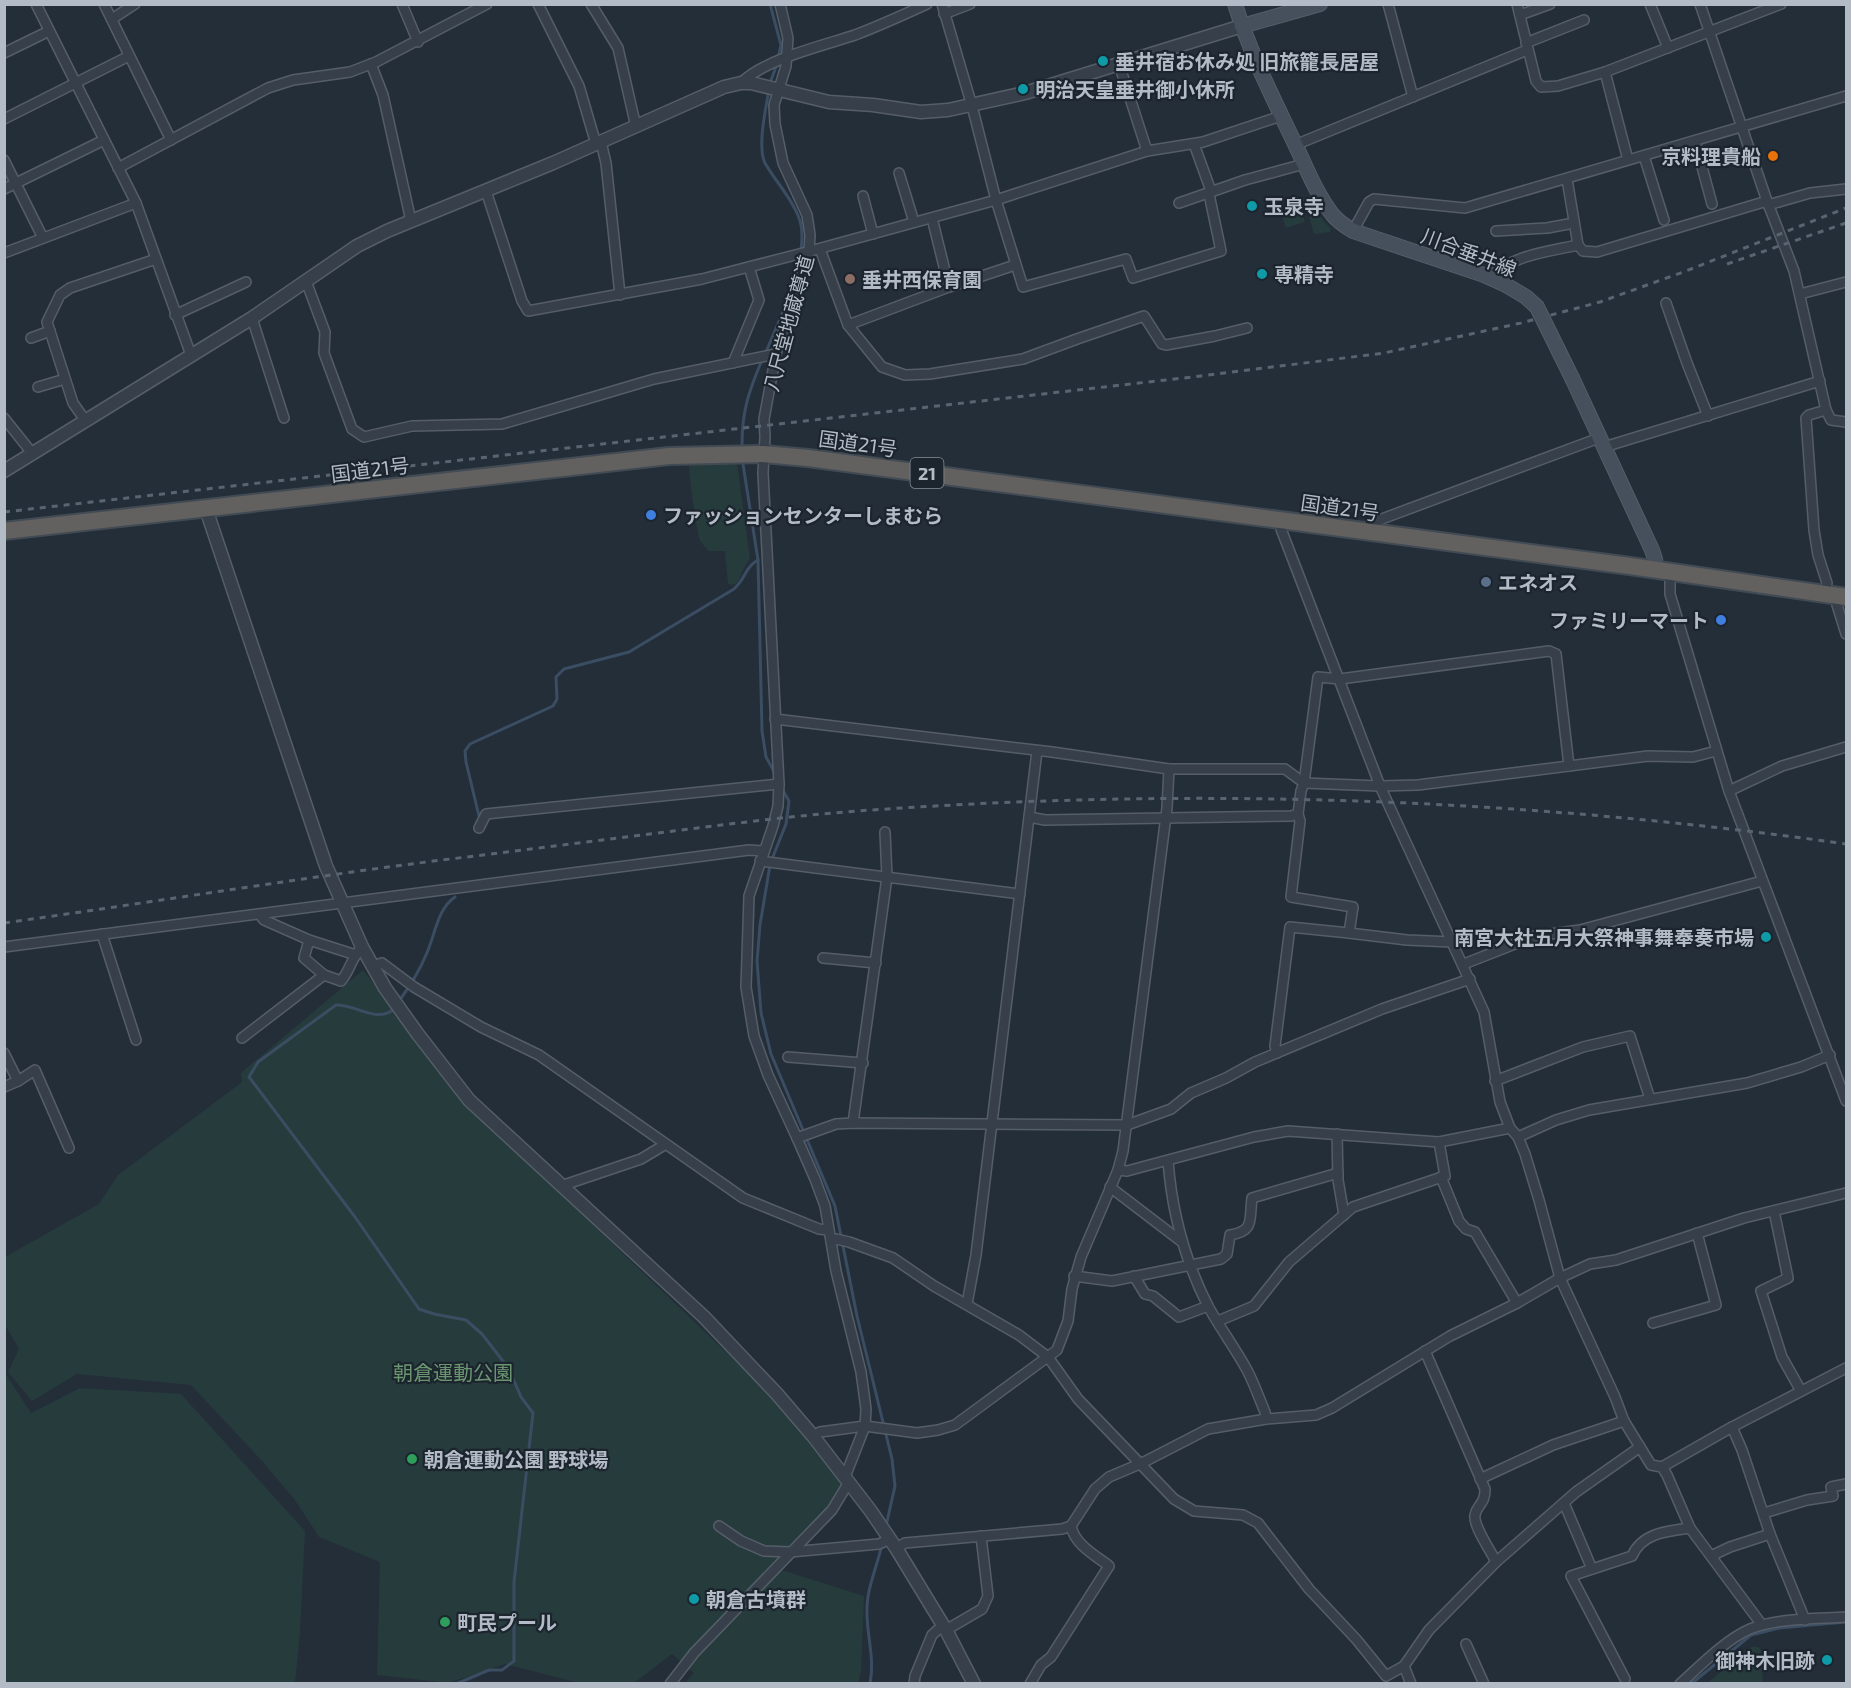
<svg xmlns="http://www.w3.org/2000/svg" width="1851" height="1688" font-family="'Exo 2','Noto Sans JP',sans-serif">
<rect width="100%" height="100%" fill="#242e39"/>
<!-- green -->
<g fill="#263b3b">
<polygon points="1310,196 1312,200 1300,205 1305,222 1286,228 1281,213 1291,209 1289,203"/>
<path d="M1311,208C1318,210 1323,223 1331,228L1330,232L1314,234L1307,210Z"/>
<path d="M689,463H737L750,559C743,566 742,576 736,584L731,585L728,583L725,551H709C706,548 702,544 700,540C697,535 688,469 689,463Z"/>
<polygon points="363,970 460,1098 771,1395 844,1479 840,1498 772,1567 864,1596 861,1672 858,1683 685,1683 694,1673 672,1654 634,1683 579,1683 505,1664 448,1683 377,1675 380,1562 319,1537 295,1500 262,1461 191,1385 77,1374 32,1401 8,1372 19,1349 5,1325 5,1257 99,1204 118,1175 242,1082 241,1073"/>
<polygon points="5,1373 31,1413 80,1388 181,1394 305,1531 300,1632 295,1683 5,1683"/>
<polygon points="1752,1647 1758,1647 1761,1650 1763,1683 1708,1683 1737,1656"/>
</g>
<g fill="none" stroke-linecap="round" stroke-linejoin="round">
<!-- stream -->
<g stroke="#3a4d62" stroke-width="3">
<polyline points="770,4 781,45 778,58"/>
<polyline points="770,83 777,64"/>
<path d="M765,354C779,321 812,252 799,218C792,198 775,181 765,163C757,147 766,107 769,90"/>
<path d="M742,445C742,410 749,391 762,360"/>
<polyline points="743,464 758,560 762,731 766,757 776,775"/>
<path d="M479,816L466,762L465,751L470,744L553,706L557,699L556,677L564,669L629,652L734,589C746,578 745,567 758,560"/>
<polyline points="772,859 786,824 789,801 781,787"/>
<polyline points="770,865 760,925 757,961 761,1013 771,1054 835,1206 857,1316 892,1459 895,1486 886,1526"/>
<path d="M399,1001C410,986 419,972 426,955C435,936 437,909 455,897"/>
<path d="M394,1009C376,1024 356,1004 336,1005L258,1062L249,1077L355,1217L419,1309L434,1314L466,1320L482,1334L509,1369L521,1397L533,1413L514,1582V1661L502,1670H489L456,1684"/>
<path d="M870,1684C875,1659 867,1637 867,1613C866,1589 877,1568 882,1544"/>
<polyline points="1691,1684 1751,1635 1779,1628 1846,1622"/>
</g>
<!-- minor casing -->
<g stroke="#555e68" stroke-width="12">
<g id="minor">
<polyline points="36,4 136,203 191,355"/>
<polyline points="104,4 171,140"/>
<polyline points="402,4 418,42"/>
<polyline points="538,4 579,86 596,144"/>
<polyline points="591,4 618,48 636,127"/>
<polyline points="780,4 788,38 786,66 774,105 775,124 783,163 807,215 810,235 809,252 776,354 764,419 765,437 763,473 779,784 778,806 773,826 749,896 746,987 754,1036 768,1075 797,1138 836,1124 853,1123 1127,1125 1171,1109 1191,1093 1226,1078 1255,1062 1382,1009 1470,979"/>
<polyline points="942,4 972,106 996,200 1023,287 1126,259 1133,278 1221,251 1209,194 1211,191 1194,144"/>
<polyline points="1388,4 1413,97"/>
<polyline points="1517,4 1536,81 1541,87 1558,86 1605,72 1781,4"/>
<polyline points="1650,4 1668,48"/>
<polyline points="1700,4 1767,201 1794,271 1826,410 1831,420 1846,422"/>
<polyline points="944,14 970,4"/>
<polyline points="1520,15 1550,4"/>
<polyline points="112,19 135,4"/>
<polyline points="1526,43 1584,20"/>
<polyline points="4,53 49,31"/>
<polyline points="371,64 383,95 411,221"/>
<polyline points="1119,64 1147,151"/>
<polyline points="1605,72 1628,160"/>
<path d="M741,83C765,59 822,46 855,35C879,26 903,15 927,4"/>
<polyline points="4,119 129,56"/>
<polyline points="1695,141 1712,204"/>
<polyline points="601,142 606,163 620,295"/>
<polyline points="1295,145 1527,50"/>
<polyline points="1644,156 1664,220"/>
<polyline points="4,160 43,238"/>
<polyline points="118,168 268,88 293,80 350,72 376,62 487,4"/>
<polyline points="899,173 914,222"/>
<polyline points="4,189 104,140"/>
<polyline points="486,191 522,301 528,311 702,279 803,253 996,200 1147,151 1203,142 1281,116"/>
<polyline points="863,196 873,234"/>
<polyline points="1179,203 1245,180 1304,164"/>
<polyline points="1768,205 1810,193 1846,189"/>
<polyline points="932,218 949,287"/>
<polyline points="1353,231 1369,202 1374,199 1465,208 1846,96"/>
<polyline points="1496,231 1547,228 1574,223"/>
<polyline points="1578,245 1583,251 1597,252 1767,201"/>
<polyline points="820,249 848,325 882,367 905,375 930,374 1023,359 1077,339 1144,316 1162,344 1166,345 1215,336 1247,328"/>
<polyline points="4,253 136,203"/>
<path d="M1489,277C1514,255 1546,252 1578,245L1567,179"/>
<polyline points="306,281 325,332 324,353 352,429 364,437 412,426 502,424 654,379 776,354"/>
<polyline points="1800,294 1846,282"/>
<polyline points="1666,303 1687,363 1708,416"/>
<polyline points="175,315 246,282"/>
<polyline points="252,318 284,418"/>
<polyline points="848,325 949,287 1015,265"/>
<polyline points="31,338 50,331"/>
<polyline points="733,363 759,300 749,267"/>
<polyline points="38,387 65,379"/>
<polyline points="4,418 32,453"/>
<polyline points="85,420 73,403 47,322 60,295 70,288 156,259"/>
<polyline points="1604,447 1820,381"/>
<polyline points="1280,520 1281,529 1380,786 1484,1012 1500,1102 1510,1128 1518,1137 1525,1154 1539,1200 1560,1278 1615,1397 1624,1421 1651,1465 1662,1467 1667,1475 1690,1528 1762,1625"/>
<polyline points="1364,532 1371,523 1599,438"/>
<polyline points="1670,574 1670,594 1729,791 1846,1101"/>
<polyline points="1825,594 1827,583 1818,555 1814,530 1806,418 1809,415 1826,410"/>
<polyline points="1839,596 1837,605 1846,634"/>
<polyline points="775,719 1052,752 1169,769 1285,769 1304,783 1380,786 1418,785 1648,756 1693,757 1716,751"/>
<polyline points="1729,791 1782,766 1846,747"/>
<polyline points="1029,817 1045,820 1291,816 1298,814 1301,791 1304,783 1318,677 1340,679 1549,651 1556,654 1569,766"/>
<polyline points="479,828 486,814 779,784"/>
<polyline points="760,861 1020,894"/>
<polyline points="260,915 264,920 309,940 356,955"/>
<polyline points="1349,933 1407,940 1452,942"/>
<polyline points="102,934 136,1040"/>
<polyline points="309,940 304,958 324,975"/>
<polyline points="4,947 749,850 763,851"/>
<polyline points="823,958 876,963"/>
<polyline points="1464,964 1535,936 1580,930 1762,881"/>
<polyline points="372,966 382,963 414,987 481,1027 539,1055 743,1198 819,1229 829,1230"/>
<path d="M242,1038L324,975L341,981C350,971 352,956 362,947"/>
<polyline points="4,1053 18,1081 35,1070 69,1148"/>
<polyline points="1277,1053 1275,1046 1290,927 1349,933 1353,907 1291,897 1300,821 1298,814"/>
<polyline points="788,1057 863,1063"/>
<polyline points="1495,1081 1583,1047 1630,1036 1650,1099"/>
<polyline points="4,1087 18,1081"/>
<polyline points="853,1123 887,877 885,832"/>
<polyline points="1337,1134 1338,1180 1344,1215"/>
<polyline points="1518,1137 1556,1120 1589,1110 1747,1083 1801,1067 1830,1055"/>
<polyline points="797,1138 815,1179 825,1206 836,1271 861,1372 866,1409 865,1426 845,1477"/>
<path d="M1168,1161C1172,1212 1185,1261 1208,1306C1220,1328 1235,1348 1247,1370C1254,1383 1259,1398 1265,1412L1266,1419"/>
<polyline points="1118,1170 1127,1171 1254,1137 1288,1131 1439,1142 1510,1128"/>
<polyline points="1441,1177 1459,1221 1466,1229 1475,1232 1517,1303"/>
<polyline points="561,1186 641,1159 666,1144"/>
<polyline points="1110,1187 1182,1242"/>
<polyline points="1774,1211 1788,1278 1761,1291 1782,1357 1801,1391"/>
<polyline points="831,1241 836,1239 849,1242 893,1258 934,1286 1019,1335 1048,1357 1078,1399 1174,1499 1194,1511 1243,1515 1258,1523 1309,1589 1356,1639 1386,1676 1404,1666 1429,1630 1496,1562 1576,1492 1640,1447"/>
<path d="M1074,1276L1112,1281L1221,1259L1227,1254L1230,1235C1255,1231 1249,1220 1252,1198L1338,1173"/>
<polyline points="1134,1276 1145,1294 1153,1296 1179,1317 1208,1306"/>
<polyline points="967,1304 976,1255 1037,751"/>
<polyline points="1218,1321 1254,1306 1289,1262 1353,1207 1445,1176 1439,1142"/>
<polyline points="1653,1323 1716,1305 1697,1233"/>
<path d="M1425,1351L1485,1489C1485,1505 1477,1504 1475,1515C1473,1526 1491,1551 1496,1562"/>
<polyline points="1732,1427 1742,1450 1770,1534 1805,1620"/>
<polyline points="813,1436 820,1432 865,1426 917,1433 938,1430 955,1425 1057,1350 1068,1321 1072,1289 1081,1257 1118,1170 1123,1151 1167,808 1169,769"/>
<polyline points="1662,1467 1732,1427 1846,1368"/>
<polyline points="1480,1479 1553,1445 1624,1421"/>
<polyline points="1564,1503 1592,1569"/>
<polyline points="1764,1513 1807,1500 1833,1496 1831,1487 1846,1484"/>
<polyline points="719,1526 741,1541 764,1551 790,1552 879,1544 890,1539"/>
<polyline points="896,1548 905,1543 1062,1529 1071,1526 1095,1489 1109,1477 1142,1463 1208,1429 1266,1419 1316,1415 1332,1408 1450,1336 1517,1303 1560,1278 1590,1264 1616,1260 1744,1218 1846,1193"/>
<polyline points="1711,1556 1730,1547 1770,1534"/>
<polyline points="946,1630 982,1609 988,1596 981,1536"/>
<polyline points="1466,1644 1484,1684"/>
<polyline points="1404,1666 1411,1684"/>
<path d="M1625,1679L1571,1576L1632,1556C1642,1533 1667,1531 1690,1528"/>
<polyline points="670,1684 694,1653 832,1510 849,1482"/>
<polyline points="914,1684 915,1676 932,1635 943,1625"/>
<path d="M1030,1684L1041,1665L1051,1657L1109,1566C1095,1555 1075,1545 1071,1526"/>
<path d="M1680,1684C1700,1666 1725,1640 1750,1629C1776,1618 1817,1619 1846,1617"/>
</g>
</g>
<!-- tertiary casing -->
<g stroke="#555e68" stroke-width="15">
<g id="tertiary">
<polyline points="4,471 252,318 357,246 387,231 553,163 724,87 741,83 751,83 829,102 873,105 921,112 948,110 1025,93 1242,26"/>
<polyline points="206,509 326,866 362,947 385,988 417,1033 469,1100 704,1317 777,1394 813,1436 870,1510 896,1548 946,1630 974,1684"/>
</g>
</g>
<!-- secondary casing -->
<g stroke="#555e68" stroke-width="16">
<g id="secondary">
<path d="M1235,4C1250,53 1273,98 1295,144C1306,167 1316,193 1332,214C1337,221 1345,226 1353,231L1484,275L1506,285"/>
<polyline points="1242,26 1320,4"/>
<polyline points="1573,380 1652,550 1655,559 1656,571"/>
</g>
</g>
<!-- trunk casing -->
<g stroke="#424b54" stroke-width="20">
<polyline id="trunk" points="4,531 669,456 763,454 808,458 1630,566 1846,597"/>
</g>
<!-- minor -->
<use href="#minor" stroke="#37404a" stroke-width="9"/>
<!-- tertiary -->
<use href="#tertiary" stroke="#37404a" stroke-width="12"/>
<!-- secondary -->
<use href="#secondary" stroke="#45505c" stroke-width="14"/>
<!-- trunk -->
<use href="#trunk" stroke="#626160" stroke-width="16"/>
<!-- rail -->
<g stroke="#596471" stroke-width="3" stroke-dasharray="6 6" stroke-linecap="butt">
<polyline points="1727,264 1846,223"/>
<polyline points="4,512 1201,376 1384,353 1521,323 1600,302 1686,271 1846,208"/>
<path d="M4,923C118,907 232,889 345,873C428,861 511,852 594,841C687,830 779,816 872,810C1199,787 1521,798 1846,844"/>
</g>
<!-- secondary-bridge casing -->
<g stroke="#555e68" stroke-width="16" stroke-linecap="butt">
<polyline id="secondary-bridge" points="1506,285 1526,297 1537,307 1573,380"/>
</g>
<!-- secondary-bridge -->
<use href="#secondary-bridge" stroke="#45505c" stroke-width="14"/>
</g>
<!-- markers -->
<g fill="#0f9aa8" stroke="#1c252e" stroke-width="2">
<circle cx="1103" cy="61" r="6"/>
<circle cx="1023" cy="89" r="6"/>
<circle cx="1252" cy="206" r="6"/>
<circle cx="1262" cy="274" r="6"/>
<circle cx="1766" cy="937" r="6"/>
<circle cx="694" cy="1599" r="6"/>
<circle cx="1827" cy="1660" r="6"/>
</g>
<circle fill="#e8710a" stroke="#1c252e" stroke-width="2" cx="1773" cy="156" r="6"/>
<circle fill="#8d6e63" stroke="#1c252e" stroke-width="2" cx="850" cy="279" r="6"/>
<g fill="#3f7fe0" stroke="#1c252e" stroke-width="2">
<circle cx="651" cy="515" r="6"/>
<circle cx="1721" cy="620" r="6"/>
</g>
<circle fill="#5c6f8a" stroke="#1c252e" stroke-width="2" cx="1486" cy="582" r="6"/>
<g fill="#2e9e5b" stroke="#1c252e" stroke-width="2">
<circle cx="412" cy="1459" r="6"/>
<circle cx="445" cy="1622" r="6"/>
</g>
<g text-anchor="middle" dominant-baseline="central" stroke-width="4.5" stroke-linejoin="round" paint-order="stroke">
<!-- shield labels -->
<rect fill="#1c252e" stroke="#858e98" stroke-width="1.5" x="910.5" y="458" width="33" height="30" rx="4.5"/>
<g font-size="18" font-weight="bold" fill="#b2bbc6">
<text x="927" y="473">21</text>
</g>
<!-- poi labels -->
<g font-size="20" font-weight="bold" fill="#b2bbc6" stroke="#1c252e" text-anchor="start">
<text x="1115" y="61">垂井宿お休み処 旧旅籠長居屋</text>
<text x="1035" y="89">明治天皇垂井御小休所</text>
<text x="1761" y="156" text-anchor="end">京料理貴船</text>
<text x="1264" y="206">玉泉寺</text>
<text x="1274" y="274">専精寺</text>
<text x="862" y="279">垂井西保育園</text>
<text x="663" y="515">ファッションセンターしまむら</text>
<text x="1498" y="582">エネオス</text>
<text x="1709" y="620" text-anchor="end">ファミリーマート</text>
<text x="1754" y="937" text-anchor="end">南宮大社五月大祭神事舞奉奏市場</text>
<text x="424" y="1459">朝倉運動公園 野球場</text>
<text x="706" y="1599">朝倉古墳群</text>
<text x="457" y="1622">町民プール</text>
<text x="1815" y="1660" text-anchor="end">御神木旧跡</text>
</g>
<!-- street labels -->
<g font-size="20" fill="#b2bbc6" stroke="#1c252e">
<text transform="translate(1469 252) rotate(21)">川合垂井線</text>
<text transform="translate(788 323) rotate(-75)">八尺堂地蔵尊道</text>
<text transform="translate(858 443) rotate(8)">国道21号</text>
<text transform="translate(370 469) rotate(-7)">国道21号</text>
<text transform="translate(1340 507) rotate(8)">国道21号</text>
</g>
<!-- park labels -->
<g font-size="20" fill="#6b9571" stroke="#1c252e">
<text x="453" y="1372">朝倉運動公園</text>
</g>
</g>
<!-- border -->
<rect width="1851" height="1688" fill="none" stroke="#b2bbc6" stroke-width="12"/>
</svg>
